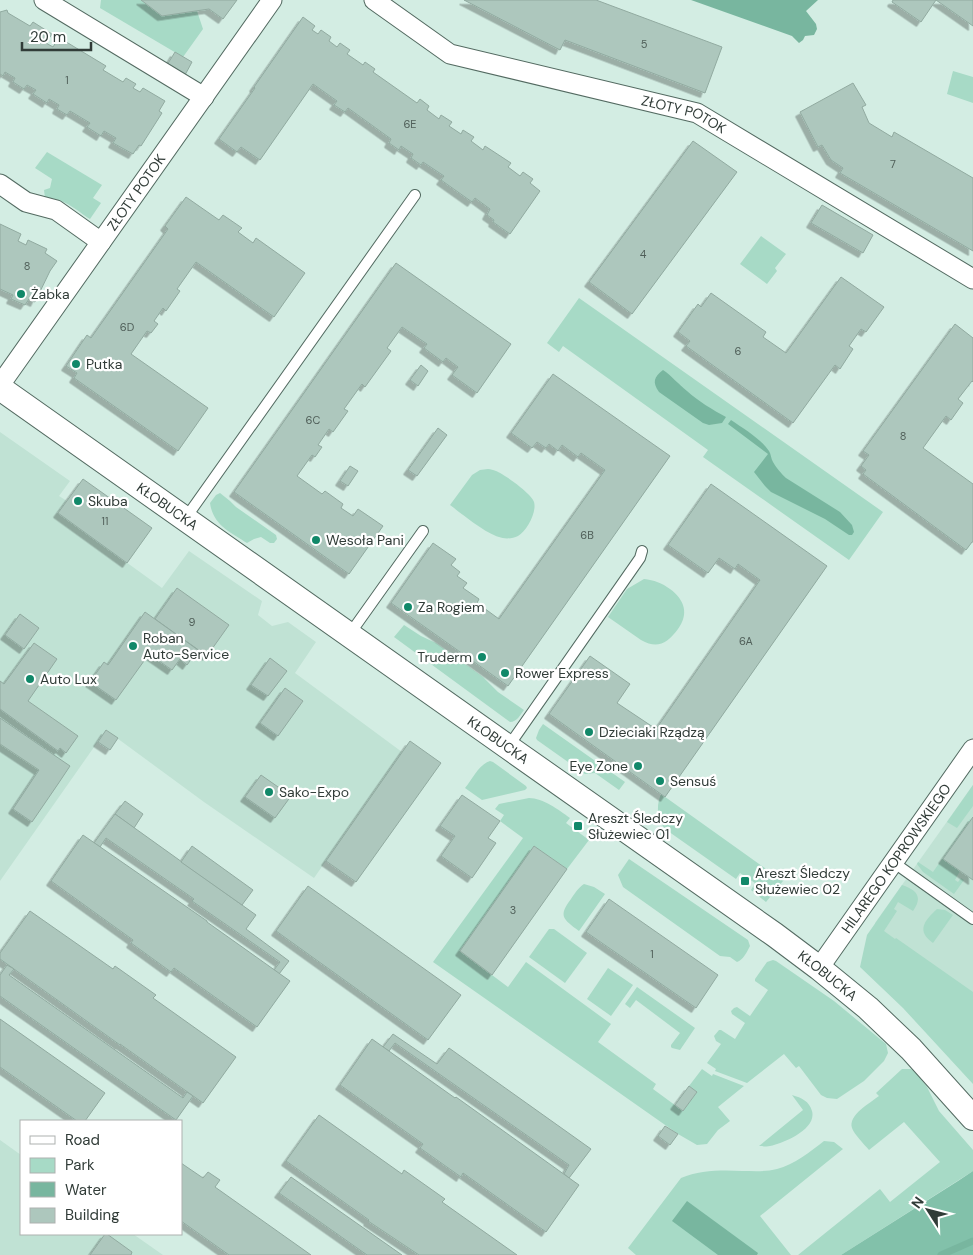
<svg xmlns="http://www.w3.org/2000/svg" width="973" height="1255" font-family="'DM Sans',sans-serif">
<defs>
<filter id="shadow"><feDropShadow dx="-4.5" dy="4.5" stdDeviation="0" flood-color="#0004"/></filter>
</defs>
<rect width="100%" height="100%" fill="#d3ede3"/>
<!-- built -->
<g fill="#c0e2d4">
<polygon points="0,432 70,481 59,496 67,501 58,513 162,588 189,551 262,601 258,615 272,626 288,622 316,642 295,673 402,752 314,878 204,802 106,730 0,881"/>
<polygon points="973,785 973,1013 878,945 875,923"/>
<polygon points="0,1140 21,1155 21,1234 133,1234 163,1255 0,1255"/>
</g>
<!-- green -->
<g fill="#a7dac6">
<polygon points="101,0 141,0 163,16 197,11 203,29 183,57 100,8"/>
<polygon points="953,71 973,77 973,103 947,94"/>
<path d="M47,152L102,185L93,198L101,203L90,219C76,210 63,197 45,198L44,190L50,188L52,179L35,168Z"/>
<polygon points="761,236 786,254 775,268 777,271 767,284 740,264"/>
<polygon points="579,298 883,512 849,560 703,457 708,450 563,346 559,352 547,343"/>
<path d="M488,469C491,469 493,470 496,471C504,474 532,494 534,502C537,512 527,531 518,536C512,539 504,539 499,537C485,533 462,514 450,505L472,475L480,470Z"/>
<path d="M220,493L230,501L236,507L276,535L277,539L274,543H270L261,537L254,539L247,543C230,532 213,525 210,503L216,495Z"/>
<path d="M644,579C654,580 662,583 670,589C685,600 689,614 678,629C667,644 657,649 641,640L608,617L627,589Z"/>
<path d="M404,625L421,636L436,643L483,677L498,692L524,710C520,715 517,722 510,722L394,637Z"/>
<polygon points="543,724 625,782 619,790 595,773 585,774 537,740 536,738 539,730"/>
<path d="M490,761L493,762L526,786L527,788L525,790L482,800L465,788C472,780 479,764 490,761Z"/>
<polygon points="973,785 973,806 957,828 947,822"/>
<path d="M661,794L783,881L766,902L751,890L755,883L740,873L736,879L665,829C657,819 656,806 661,794Z"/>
<path d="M529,798C543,798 559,810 570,818L566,823L589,840L567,869L534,846L460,951L508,987L526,962L611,1024L598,1042L656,1084L653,1089L683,1111L697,1092L689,1086L702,1069L712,1076L713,1074L744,1086L718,1107L730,1121L718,1130L707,1144L697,1145L678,1134L433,962L523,838L500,821L504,815L495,809L499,804Z"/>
<polygon points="970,819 971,820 943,859 960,871 955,880 958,882 961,878 964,880 954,894 923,872 917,864 918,862 933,872"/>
<path d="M629,859L748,940L750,946C747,952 743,960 737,962L730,957L720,956L623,887L618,875Z"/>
<path d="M584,884L594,887L605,894L579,931C563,919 558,916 571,899C575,893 578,888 584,884Z"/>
<path d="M902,885C917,890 923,897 913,911L898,902L894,909L897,911L884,931L895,939L896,938L973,992V1084L903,1008L860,967L867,935Z"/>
<path d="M937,909L945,910L953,915L933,943C916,931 924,921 937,909Z"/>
<polygon points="549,929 554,929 587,953 565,983 529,957"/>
<polygon points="773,960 776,961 834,1001 886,1044 888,1053 884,1061 864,1081 837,1099 827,1098 821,1095 799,1066 796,1068 784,1054 747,1083 715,1071 716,1069 707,1063 721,1044 716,1041 714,1036 719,1030 721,1030 735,1039 745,1023 732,1014 731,1011 734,1008 737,1007 750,1016 768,990 755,981 755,979 767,962"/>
<polygon points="608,968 633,985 611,1016 587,999"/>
<polygon points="637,987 695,1028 680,1050 672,1048 671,1047 671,1045 680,1033 636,1000 630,1008 625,1004"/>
<path d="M902,1069H911L918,1075L927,1087L939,1111L973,1150V1171L841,1255H798L880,1189L890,1202L940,1162L904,1122L869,1150C864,1144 854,1134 852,1128C848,1115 870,1103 879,1096L876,1093Z"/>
<path d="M792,1095C802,1098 809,1101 812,1111C817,1129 784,1143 770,1146C767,1147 762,1146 759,1146L803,1110Z"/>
<path d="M824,1141L834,1142L843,1149L760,1216L791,1255H636L628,1248L681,1178C700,1170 722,1170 742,1171C754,1171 766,1172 777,1169C794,1165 811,1151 824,1141Z"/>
</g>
<!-- forest -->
<polygon fill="#82c1aa" points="973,1171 973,1255 841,1255 958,1181"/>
<!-- water -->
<g fill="#78b69f">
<polygon points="691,0 818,0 806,11 816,24 817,29 814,35 805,36 803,40 799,43 792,36"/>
<path d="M663,370C672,376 678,384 687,391C698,401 713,410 726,417L722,423L709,425L703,423L659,392C652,382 654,377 663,370Z"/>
<path d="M731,420C744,429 760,438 769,451C771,454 771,459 773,462C777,469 781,473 786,478L840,512L852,525L854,532L852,535H849L825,519L771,492L765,486L754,472L768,454L728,424Z"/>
<polygon points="687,1201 758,1253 757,1255 718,1255 672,1221"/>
</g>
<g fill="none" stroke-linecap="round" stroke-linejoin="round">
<!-- stream -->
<polyline stroke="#78b69f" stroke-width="7" points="941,1255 973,1241"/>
</g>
<!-- building -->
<g fill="#adc7bd" stroke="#91aaa0" filter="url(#shadow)">
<polygon points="141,0 237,0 223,19 209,9 162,16"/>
<polygon points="464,0 596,0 722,47 705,93 565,40 560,50"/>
<polygon points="893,0 973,0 973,26 936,0 921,22 892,2"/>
<polygon points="7,10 8,13 30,26 33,22 52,34 46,43 53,47 56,42 60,44 63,40 106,66 103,70 123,82 126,78 136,84 133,88 140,92 143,88 165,101 159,111 162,113 141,146 139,145 133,154 113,143 116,138 104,131 101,136 87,127 90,123 70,111 67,115 57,109 59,105 49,99 47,103 33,94 36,90 27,85 24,89 13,82 15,78 5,72 3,76 0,74 0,12"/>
<polygon points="303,17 315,26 312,30 318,34 321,30 331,37 329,41 337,47 340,43 350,50 347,54 363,65 365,62 375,69 373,72 417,103 420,99 429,106 427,110 439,119 441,115 452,122 449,126 461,134 463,130 474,137 471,141 483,150 485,146 511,163 508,167 520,176 523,172 533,179 530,183 540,191 510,234 493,222 494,220 487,215 490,209 475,198 472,202 441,180 444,176 423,162 421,165 411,158 413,154 401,146 399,150 389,143 391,139 348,108 345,112 334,105 337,101 313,84 260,160 241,147 237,152 219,139 255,88 254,87"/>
<polygon points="175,52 192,62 185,75 167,65"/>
<polygon points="853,83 866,105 862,107 869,123 892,137 894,132 973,178 973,251 840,173 843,168 831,160 822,145 818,147 800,112"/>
<polygon points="693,141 737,172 632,314 589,282"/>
<polygon points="186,197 219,220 223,215 242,228 238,232 253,243 256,238 305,273 274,317 196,262 177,289 180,291 166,311 163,308 154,321 158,324 151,333 147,331 131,354 208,408 178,451 74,378 77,373 66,366 87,335 91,338 168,229 165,226"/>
<polygon points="822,205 873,235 863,253 811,223"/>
<polygon points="0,224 21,234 18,241 26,245 28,240 47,249 45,253 57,261 50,271 35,302 29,299 25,305 11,299 13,295 0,289"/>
<polygon points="396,263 511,344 477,393 452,375 458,367 446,358 443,362 424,348 427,344 402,327 387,348 391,351 365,387 362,384 344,409 348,411 333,432 329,429 318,445 322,447 315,457 312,455 297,476 322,494 325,491 343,504 341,508 353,516 358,509 383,526 349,574 234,492"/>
<polygon points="841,277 884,307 866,332 861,329 849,346 853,349 840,369 835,365 793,423 686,346 690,341 678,332 698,304 701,307 711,293 766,332 763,337 786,353"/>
<polygon points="955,324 973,338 973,382 972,381 958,399 963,403 951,420 946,416 923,448 973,484 973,542 972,542 966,550 863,474 866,470 861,466 869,455 863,451"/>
<polygon points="421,365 428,371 418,386 410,380"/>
<polygon points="553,374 670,456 508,686 391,603 433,543 456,559 451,565 460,572 457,576 467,583 463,588 479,599 477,603 499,619 605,470 581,453 578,457 562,445 558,451 549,444 546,448 537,442 532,448 511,433"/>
<polygon points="438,428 447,435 417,476 408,470"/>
<polygon points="350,466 358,471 348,486 340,481"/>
<polygon points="83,479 152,528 127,563 58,513"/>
<polygon points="711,484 827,566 665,797 549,714 590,656 630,684 617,703 656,729 760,580 738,564 735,569 719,558 708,573 668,545"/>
<polygon points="177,588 229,625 207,656 155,619"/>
<polygon points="145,612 198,650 187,665 180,659 172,670 149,654 116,700 90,682 104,662 108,665"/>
<polygon points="20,614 39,628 24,649 5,635"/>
<polygon points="34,643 57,659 28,701 78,736 66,753 60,748 58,751 0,709 0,681 4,684"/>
<polygon points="270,658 287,671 268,696 251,685"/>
<polygon points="285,688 303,701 278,736 260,723"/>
<polygon points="0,718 70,766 58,784 32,822 13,809 39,770 0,744"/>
<polygon points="106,730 118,738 110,750 98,742"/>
<polygon points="410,741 441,763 356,882 326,861"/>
<polygon points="261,775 291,796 275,818 245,797"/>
<polygon points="462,795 500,821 488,838 496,843 472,878 441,856 455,836 440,826"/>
<polygon points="125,801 143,814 134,828 115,814"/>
<polygon points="115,814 256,915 246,929 289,961 279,974 274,970 280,962 192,901 194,899 106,838 100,847 94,843"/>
<polygon points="973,817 973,880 943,859"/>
<polygon points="83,835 207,921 207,922 290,981 257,1027 174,968 171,972 131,943 133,940 51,881"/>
<polygon points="192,846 253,890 242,905 181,862"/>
<polygon points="534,846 567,869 492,975 460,951"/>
<polygon points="308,886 461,995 428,1040 276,931"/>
<polygon points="609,899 718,975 696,1008 586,932"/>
<polygon points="30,911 113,969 115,966 156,995 153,998 236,1057 203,1103 120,1044 120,1045 0,959 0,953"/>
<polygon points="7,965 14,969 9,975 183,1098 187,1092 193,1096 176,1120 0,996 0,975"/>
<polygon points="0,1019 105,1093 85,1121 77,1121 0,1067"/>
<polygon points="393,1034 437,1064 449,1048 591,1149 569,1178 564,1174 569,1165 395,1043 389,1051 383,1047"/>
<polygon points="372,1039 455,1098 456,1097 579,1185 546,1232 463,1173 461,1177 420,1148 423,1144 340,1085"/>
<polygon points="689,1086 697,1092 683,1111 675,1105"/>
<polygon points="319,1115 402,1174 404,1170 445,1199 442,1202 517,1255 419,1255 368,1221 369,1220 286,1161"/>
<polygon points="665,1126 678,1134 670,1145 658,1136"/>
<polygon points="181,1163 203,1178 208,1172 220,1180 215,1187 311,1255 229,1255 181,1221"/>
<polygon points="291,1177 402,1255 367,1255 279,1193"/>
<polygon points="105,1234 107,1234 132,1252 131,1255 90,1255"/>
</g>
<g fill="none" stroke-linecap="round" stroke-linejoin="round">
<!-- service casing -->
<g stroke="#536a61" stroke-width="12">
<g id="service">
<polyline points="185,519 415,195"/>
<polyline points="349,635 423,531"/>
<polyline points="508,747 640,558 642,551"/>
<polyline points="893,862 973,919"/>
</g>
</g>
<!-- minor casing -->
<g stroke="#536a61" stroke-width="21">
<g id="minor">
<polyline points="44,0 204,97"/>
<path id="s1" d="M374,0L450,54L697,113L973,279"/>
<polyline points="0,184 26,202 56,210 101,242"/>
<path id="s2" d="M0,385L272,0"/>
<path id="s3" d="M819,968L973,749"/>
</g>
</g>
<!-- tertiary casing -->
<g stroke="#536a61" stroke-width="26">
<g id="tertiary">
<path id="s4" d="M0,388L508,747L775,935L819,968L868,1008L911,1049L973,1118"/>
</g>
</g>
<!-- service -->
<use href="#service" stroke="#fff" stroke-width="10"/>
<!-- minor -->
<use href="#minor" stroke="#fff" stroke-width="19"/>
<!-- tertiary -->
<use href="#tertiary" stroke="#fff" stroke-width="24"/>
</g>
<!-- markers -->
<g fill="#118869" stroke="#fff" stroke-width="2">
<circle cx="21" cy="294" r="5"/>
<circle cx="76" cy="364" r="5"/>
<circle cx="78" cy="501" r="5"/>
<circle cx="316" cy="540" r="5"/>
<circle cx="408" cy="607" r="5"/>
<circle cx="133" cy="646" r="5"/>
<circle cx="482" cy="657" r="5"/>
<circle cx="505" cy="673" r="5"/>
<circle cx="30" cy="679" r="5"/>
<circle cx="589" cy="732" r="5"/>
<circle cx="638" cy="766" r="5"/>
<circle cx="660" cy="781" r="5"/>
<circle cx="269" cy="792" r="5"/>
<rect x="573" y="821" width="10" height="10" rx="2.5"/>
<rect x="740" y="876" width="10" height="10" rx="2.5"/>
</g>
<g text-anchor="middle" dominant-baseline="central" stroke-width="4.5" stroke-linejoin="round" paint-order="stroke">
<!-- number labels -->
<g font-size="11" fill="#505f59">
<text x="644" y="44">5</text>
<text x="67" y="80">1</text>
<text x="410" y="124">6E</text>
<text x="893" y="164">7</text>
<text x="643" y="254">4</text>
<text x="27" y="266">8</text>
<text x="127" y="327">6D</text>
<text x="738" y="351">6</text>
<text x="313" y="420">6C</text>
<text x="903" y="436">8</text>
<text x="105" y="521">11</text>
<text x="587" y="535">6B</text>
<text x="192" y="622">9</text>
<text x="746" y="641">6A</text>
<text x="513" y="910">3</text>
<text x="652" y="954">1</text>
</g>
<!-- street labels -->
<g font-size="14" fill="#313c38" stroke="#fff">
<text stroke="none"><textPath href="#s1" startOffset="335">ZŁOTY POTOK</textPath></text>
<text stroke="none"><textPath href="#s2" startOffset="236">ZŁOTY POTOK</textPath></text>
<text stroke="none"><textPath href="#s4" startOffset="205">KŁOBUCKA</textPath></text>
<text stroke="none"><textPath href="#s4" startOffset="610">KŁOBUCKA</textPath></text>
<text stroke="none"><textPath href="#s3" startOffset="134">HILAREGO KOPROWSKIEGO</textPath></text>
<text stroke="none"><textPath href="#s4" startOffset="1015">KŁOBUCKA</textPath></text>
</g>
<!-- poi labels -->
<g font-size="14" fill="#313c38" stroke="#fff" text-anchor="start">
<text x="31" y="294">Żabka</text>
<text x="86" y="364">Putka</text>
<text x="88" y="501">Skuba</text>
<text x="326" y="540">Wesoła Pani</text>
<text x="418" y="607">Za Rogiem</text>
<text x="143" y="638">Roban<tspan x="143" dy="16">Auto-Service</tspan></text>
<text x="472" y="657" text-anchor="end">Truderm</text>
<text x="515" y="673">Rower Express</text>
<text x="40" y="679">Auto Lux</text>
<text x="599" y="732">Dzieciaki Rządzą</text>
<text x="628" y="766" text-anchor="end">Eye Zone</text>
<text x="670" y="781">Sensuś</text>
<text x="279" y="792">Sako-Expo</text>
<text x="588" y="818">Areszt Śledczy<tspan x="588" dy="16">Służewiec 01</tspan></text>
<text x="755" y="873">Areszt Śledczy<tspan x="755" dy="16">Służewiec 02</tspan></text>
</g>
</g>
<!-- legend -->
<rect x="20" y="1120" width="162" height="115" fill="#ffffff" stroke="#adb1af"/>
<rect x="30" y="1136" width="25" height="8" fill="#ffffff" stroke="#adb1af"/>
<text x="65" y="1145" font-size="15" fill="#313c38">Road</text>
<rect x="30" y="1158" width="25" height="15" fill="#a7dac6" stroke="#adb1af"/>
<text x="65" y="1170" font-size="15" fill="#313c38">Park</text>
<rect x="30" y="1182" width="25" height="15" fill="#78b69f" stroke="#adb1af"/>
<text x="65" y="1195" font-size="15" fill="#313c38">Water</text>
<rect x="30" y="1208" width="25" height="15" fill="#adc7bd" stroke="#adb1af"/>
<text x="65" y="1220" font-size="15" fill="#313c38">Building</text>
<!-- north arrow -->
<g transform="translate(928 1210) rotate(306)" stroke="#ffffff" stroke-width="4" paint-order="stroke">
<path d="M0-4L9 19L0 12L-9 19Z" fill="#313c38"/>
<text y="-8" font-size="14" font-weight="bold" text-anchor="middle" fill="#313c38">N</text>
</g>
<!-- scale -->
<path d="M22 42v8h69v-8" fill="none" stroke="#313c38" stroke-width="2.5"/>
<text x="30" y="42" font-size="15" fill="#313c38" stroke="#ffffff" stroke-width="4" paint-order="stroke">20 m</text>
</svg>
